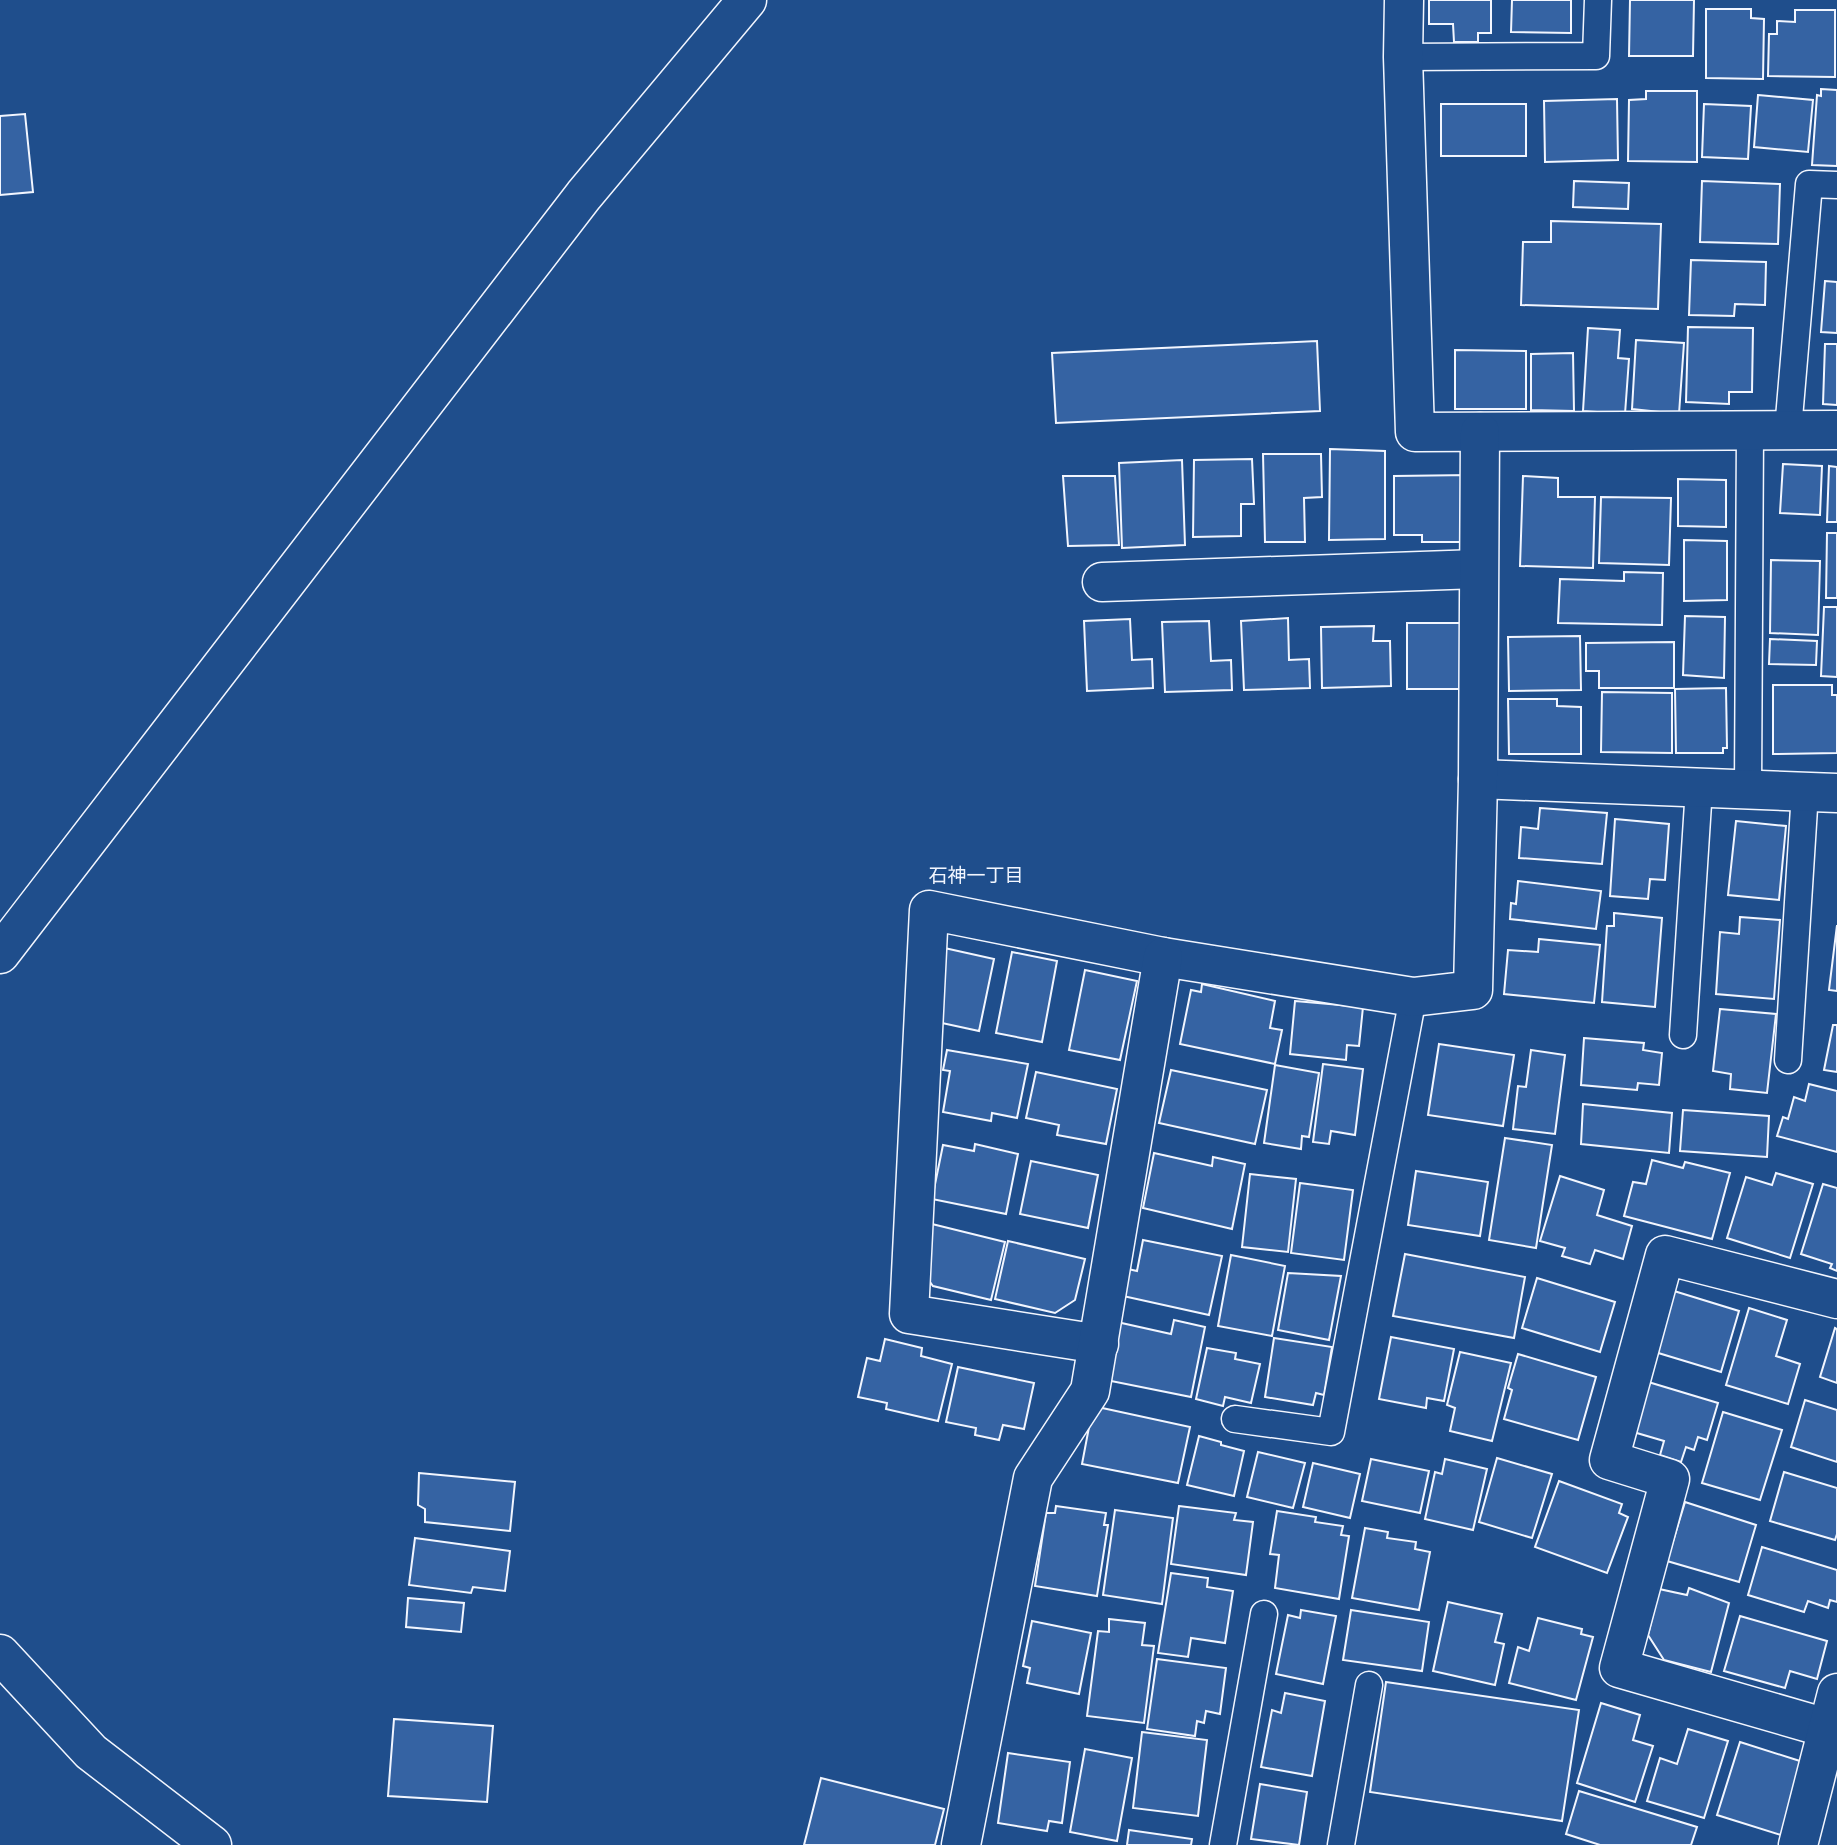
<svg xmlns="http://www.w3.org/2000/svg" width="1837" height="1845" font-family="'Nunito Sans','Noto Sans JP',sans-serif">
<rect width="100%" height="100%" fill="#1f4e8c"/>
<!-- building -->
<g fill="#3563a3" stroke="#f2f6ff" stroke-width="2">
<polygon points="1429,0 1491,0 1491,33 1478,33 1478,42 1454,42 1453,24 1429,24"/>
<polygon points="1512,0 1571,0 1571,33 1511,32"/>
<polygon points="1630,0 1694,0 1693,56 1629,56"/>
<polygon points="1706,9 1751,9 1751,18 1764,19 1763,79 1706,78"/>
<polygon points="1795,10 1835,10 1835,77 1768,76 1769,34 1777,34 1777,21 1795,22"/>
<polygon points="1821,89 1837,90 1837,166 1812,165 1817,95 1821,96"/>
<polygon points="1646,91 1697,91 1697,162 1628,161 1629,100 1646,99"/>
<polygon points="1758,95 1813,100 1808,152 1754,147"/>
<polygon points="1617,99 1618,160 1545,162 1544,101"/>
<rect x="1441" y="104" width="85" height="52"/>
<polygon points="1704,104 1751,106 1748,159 1702,157"/>
<polygon points="25,114 33,192 0,195 0,116"/>
<polygon points="1574,181 1629,183 1628,209 1573,207"/>
<polygon points="1702,181 1780,184 1778,244 1700,242"/>
<polygon points="1551,221 1661,224 1658,309 1521,305 1523,242 1551,242"/>
<polygon points="1691,260 1766,262 1765,305 1735,304 1734,316 1689,315"/>
<polygon points="1825,281 1837,282 1837,333 1821,332"/>
<polygon points="1688,327 1753,328 1752,392 1729,392 1729,404 1686,402"/>
<polygon points="1588,328 1620,330 1618,358 1629,359 1625,414 1583,411"/>
<polygon points="1636,340 1684,343 1679,414 1632,409"/>
<polygon points="1317,341 1320,411 1056,423 1052,353"/>
<polygon points="1825,344 1837,344 1837,405 1823,404"/>
<polygon points="1455,350 1526,351 1526,409 1455,409"/>
<polygon points="1573,353 1574,411 1531,410 1531,354"/>
<polygon points="1330,449 1385,451 1385,539 1329,540"/>
<polygon points="1263,454 1321,454 1322,497 1304,498 1305,542 1265,542"/>
<polygon points="1252,459 1254,504 1241,504 1241,536 1193,537 1194,460"/>
<polygon points="1182,460 1185,545 1122,548 1119,463"/>
<polygon points="1783,464 1822,466 1820,515 1780,513"/>
<polygon points="1829,466 1837,467 1837,522 1827,522"/>
<polygon points="1470,475 1471,522 1460,542 1422,542 1422,535 1394,535 1394,476"/>
<polygon points="1063,476 1115,476 1119,545 1068,546"/>
<polygon points="1523,476 1558,478 1558,497 1595,497 1593,568 1520,566"/>
<polygon points="1678,479 1726,480 1726,527 1678,526"/>
<polygon points="1601,497 1671,498 1669,565 1599,563"/>
<polygon points="1827,533 1837,533 1837,598 1826,598"/>
<polygon points="1684,540 1727,541 1727,600 1684,601"/>
<polygon points="1771,560 1820,561 1818,635 1770,633"/>
<polygon points="1624,572 1663,573 1662,625 1558,623 1560,579 1624,581"/>
<polygon points="1824,607 1837,607 1837,677 1821,676"/>
<polygon points="1685,616 1725,617 1724,678 1683,675"/>
<polygon points="1288,618 1289,660 1309,659 1310,688 1244,690 1241,621"/>
<polygon points="1130,619 1132,660 1152,659 1153,688 1087,691 1084,621"/>
<polygon points="1209,621 1211,661 1231,660 1232,690 1165,692 1162,622"/>
<polygon points="1407,623 1463,623 1461,689 1407,689"/>
<polygon points="1374,626 1373,641 1390,641 1391,686 1322,688 1321,627"/>
<polygon points="1580,636 1581,690 1509,691 1508,637"/>
<polygon points="1770,639 1817,641 1816,665 1769,664"/>
<polygon points="1674,642 1674,688 1599,688 1599,671 1586,671 1586,643"/>
<polygon points="1773,685 1832,685 1832,695 1837,695 1837,753 1773,754"/>
<polygon points="1726,688 1727,748 1723,748 1723,753 1676,753 1675,689"/>
<polygon points="1602,692 1672,693 1672,753 1601,752"/>
<polygon points="1508,699 1557,699 1557,706 1581,707 1581,754 1509,754"/>
<polygon points="1540,808 1607,813 1602,864 1519,858 1521,827 1538,829"/>
<polygon points="1615,819 1669,824 1665,880 1650,879 1648,899 1610,896"/>
<polygon points="1736,821 1786,826 1779,900 1728,895"/>
<polygon points="1518,881 1601,891 1596,929 1510,919 1511,903 1516,904"/>
<polygon points="1614,913 1662,918 1655,1007 1602,1002 1607,926 1614,926"/>
<polygon points="1740,917 1780,920 1774,999 1716,994 1720,932 1739,934"/>
<polygon points="1837,925 1837,991 1829,990"/>
<polygon points="1539,939 1600,945 1594,1003 1504,994 1508,950 1538,952"/>
<polygon points="940,947 994,959 979,1031 928,1020"/>
<polygon points="1012,952 1057,961 1042,1042 996,1033"/>
<polygon points="1085,970 1137,981 1120,1060 1069,1050"/>
<polygon points="1202,984 1275,1001 1270,1028 1282,1030 1275,1064 1180,1044 1191,990 1201,992"/>
<polygon points="1295,1001 1363,1007 1359,1046 1347,1045 1346,1060 1290,1054"/>
<polygon points="1720,1009 1776,1014 1767,1093 1730,1089 1731,1074 1713,1071"/>
<polygon points="1833,1025 1837,1025 1837,1072 1824,1070"/>
<polygon points="1584,1038 1644,1043 1643,1050 1662,1053 1659,1085 1638,1083 1637,1090 1581,1085"/>
<polygon points="1439,1044 1514,1055 1503,1126 1428,1115"/>
<polygon points="947,1050 1028,1064 1017,1118 992,1113 991,1121 943,1112 950,1071 943,1070"/>
<polygon points="1531,1050 1565,1055 1555,1134 1513,1129 1518,1086 1526,1087"/>
<polygon points="1323,1064 1363,1069 1355,1135 1331,1131 1329,1144 1313,1142"/>
<polygon points="1275,1065 1319,1073 1309,1137 1302,1136 1301,1149 1264,1143"/>
<polygon points="1171,1070 1267,1090 1255,1144 1159,1123"/>
<polygon points="1036,1072 1117,1089 1106,1144 1057,1135 1059,1125 1026,1118"/>
<polygon points="1809,1084 1837,1091 1837,1152 1777,1136 1783,1117 1788,1119 1794,1097 1805,1101"/>
<polygon points="1583,1104 1672,1113 1669,1153 1581,1144"/>
<polygon points="1683,1110 1769,1116 1767,1157 1680,1151"/>
<polygon points="1505,1138 1552,1145 1536,1248 1489,1240"/>
<polygon points="975,1144 1018,1154 1006,1214 932,1199 943,1145 974,1151"/>
<polygon points="1154,1153 1212,1166 1213,1157 1245,1164 1232,1229 1143,1208"/>
<polygon points="1652,1160 1683,1168 1685,1162 1730,1173 1712,1239 1624,1216 1633,1182 1646,1184"/>
<polygon points="1031,1161 1098,1175 1088,1228 1020,1214"/>
<polygon points="1416,1171 1488,1182 1480,1236 1408,1225"/>
<polygon points="1776,1173 1813,1184 1790,1258 1727,1238 1746,1177 1772,1185"/>
<polygon points="1250,1174 1296,1179 1288,1252 1242,1247"/>
<polygon points="1560,1176 1604,1190 1597,1215 1632,1226 1623,1259 1595,1250 1590,1264 1562,1256 1565,1248 1540,1241"/>
<polygon points="1300,1183 1353,1190 1344,1260 1291,1253"/>
<polygon points="1823,1184 1837,1188 1837,1271 1830,1268 1832,1264 1801,1254"/>
<polygon points="932,1224 1005,1242 991,1300 933,1286 921,1270"/>
<polygon points="1143,1240 1222,1256 1209,1315 1123,1296 1128,1269 1137,1271"/>
<polygon points="1008,1241 1085,1259 1075,1300 1055,1313 995,1299"/>
<polygon points="1405,1254 1525,1277 1514,1338 1393,1316"/>
<polygon points="1231,1255 1285,1266 1272,1336 1218,1326"/>
<polygon points="1288,1273 1341,1276 1329,1340 1278,1330"/>
<polygon points="1537,1278 1615,1302 1600,1352 1522,1328"/>
<polygon points="1674,1291 1739,1311 1721,1372 1655,1352"/>
<polygon points="1749,1308 1787,1320 1776,1356 1800,1364 1788,1404 1726,1385"/>
<polygon points="1174,1320 1205,1327 1191,1397 1106,1380 1117,1322 1171,1334"/>
<polygon points="1835,1328 1837,1329 1837,1383 1820,1377"/>
<polygon points="1391,1337 1454,1349 1444,1401 1427,1398 1426,1408 1379,1399"/>
<polygon points="1274,1338 1332,1347 1324,1395 1316,1393 1313,1405 1265,1397"/>
<polygon points="885,1339 922,1348 921,1356 952,1364 938,1421 886,1409 887,1403 858,1397 867,1358 880,1361"/>
<polygon points="1207,1348 1236,1353 1235,1359 1260,1364 1251,1403 1225,1397 1223,1406 1196,1399"/>
<polygon points="1460,1352 1511,1363 1492,1441 1450,1431 1455,1408 1447,1405"/>
<polygon points="1518,1354 1596,1377 1578,1440 1504,1419 1512,1390 1508,1388"/>
<polygon points="958,1367 1034,1383 1024,1429 1003,1425 999,1440 975,1435 976,1428 946,1422"/>
<polygon points="1645,1381 1718,1403 1707,1440 1698,1437 1694,1450 1686,1447 1681,1462 1660,1455 1664,1441 1630,1431"/>
<polygon points="1805,1400 1837,1410 1837,1462 1791,1447"/>
<polygon points="1093,1406 1190,1427 1178,1483 1082,1464"/>
<polygon points="1723,1412 1782,1430 1760,1500 1702,1483"/>
<polygon points="1199,1436 1221,1442 1221,1445 1244,1451 1234,1496 1187,1485"/>
<polygon points="1258,1452 1305,1463 1293,1508 1247,1497"/>
<polygon points="1497,1458 1552,1474 1532,1538 1479,1522"/>
<polygon points="1371,1459 1429,1471 1420,1513 1362,1501"/>
<polygon points="1445,1459 1487,1469 1473,1530 1425,1519 1435,1472 1442,1474"/>
<polygon points="1313,1463 1360,1474 1350,1518 1303,1507"/>
<polygon points="1784,1472 1837,1488 1837,1534 1835,1540 1770,1521"/>
<polygon points="419,1473 515,1482 510,1531 425,1522 425,1509 418,1505"/>
<polygon points="1559,1481 1622,1504 1619,1513 1628,1517 1607,1573 1535,1547"/>
<polygon points="1685,1502 1756,1525 1739,1582 1667,1561"/>
<polygon points="1056,1506 1106,1513 1104,1525 1108,1525 1097,1596 1035,1586 1046,1513 1055,1513"/>
<polygon points="1179,1506 1236,1513 1234,1520 1253,1522 1246,1575 1171,1564"/>
<polygon points="1115,1510 1173,1518 1162,1604 1103,1595"/>
<polygon points="1277,1511 1316,1517 1315,1522 1343,1526 1341,1535 1349,1536 1339,1599 1275,1588 1279,1555 1270,1554"/>
<polygon points="1365,1528 1388,1532 1387,1538 1416,1542 1415,1549 1430,1552 1419,1610 1352,1598"/>
<polygon points="415,1538 510,1551 505,1591 473,1587 471,1593 409,1585"/>
<polygon points="1762,1547 1837,1570 1837,1602 1830,1600 1828,1608 1808,1601 1804,1612 1748,1595"/>
<polygon points="1171,1573 1208,1578 1207,1587 1233,1591 1225,1643 1191,1638 1188,1657 1158,1653"/>
<polygon points="1689,1588 1729,1603 1711,1672 1664,1660 1648,1635 1659,1589 1687,1595"/>
<polygon points="408,1598 464,1603 461,1632 406,1627"/>
<polygon points="1448,1602 1502,1614 1495,1642 1504,1644 1495,1685 1433,1671"/>
<polygon points="1301,1610 1336,1616 1323,1684 1276,1674 1288,1615 1300,1618"/>
<polygon points="1351,1610 1429,1622 1422,1671 1343,1660"/>
<polygon points="1740,1616 1827,1641 1817,1679 1790,1671 1785,1688 1724,1671"/>
<polygon points="1538,1618 1582,1629 1581,1634 1593,1637 1576,1700 1509,1683 1518,1647 1529,1651"/>
<polygon points="1109,1619 1145,1623 1142,1645 1154,1646 1144,1723 1087,1716 1098,1631 1109,1632"/>
<polygon points="1032,1621 1091,1633 1079,1694 1027,1683 1030,1668 1023,1666"/>
<polygon points="1157,1659 1226,1668 1220,1714 1206,1711 1204,1723 1197,1721 1195,1736 1147,1729"/>
<polygon points="1386,1682 1579,1710 1562,1821 1370,1792"/>
<polygon points="1285,1693 1325,1701 1312,1776 1261,1767 1272,1710 1281,1713"/>
<polygon points="1601,1703 1640,1715 1633,1740 1653,1746 1635,1802 1577,1783"/>
<polygon points="394,1719 493,1726 487,1802 388,1796"/>
<polygon points="1688,1729 1728,1741 1704,1818 1647,1801 1660,1758 1677,1764"/>
<polygon points="1142,1732 1207,1740 1198,1816 1133,1808"/>
<polygon points="1740,1742 1803,1762 1781,1835 1717,1815"/>
<polygon points="1085,1749 1132,1758 1117,1841 1070,1832"/>
<polygon points="1008,1753 1070,1762 1062,1823 1049,1821 1047,1831 998,1823"/>
<polygon points="821,1778 944,1809 935,1845 804,1845"/>
<polygon points="1260,1784 1307,1792 1299,1845 1251,1839"/>
<polygon points="1579,1791 1697,1827 1691,1845 1600,1845 1566,1834"/>
<polygon points="1129,1830 1192,1839 1191,1845 1127,1845"/>
</g>
<g fill="none" stroke-linecap="round" stroke-linejoin="round">
<!-- service casing -->
<g stroke="#f2f6ff" stroke-width="29">
<g id="service">
<polyline points="1403,57 1596,56 1598,0"/>
<polyline points="1788,430 1809,184 1837,185"/>
<polyline points="1748,790 1750,430"/>
<polyline points="1683,1035 1699,788"/>
<polyline points="1788,1060 1805,792"/>
<polyline points="1235,1419 1331,1432 1413,997"/>
<polyline points="1223,1845 1264,1614"/>
<polyline points="1341,1845 1369,1685"/>
</g>
</g>
<!-- minor casing -->
<g stroke="#f2f6ff" stroke-width="41">
<g id="minor">
<polyline points="1404,0 1403,57 1415,432 1837,430"/>
<polyline points="1102,582 1478,569"/>
<polyline points="1478,779 1837,793"/>
<polyline points="1837,1299 1665,1255 1609,1460 1670,1479 1619,1668 1837,1731"/>
<polyline points="1099,1344 909,1314 929,910 1163,957 1413,997 1473,990 1478,779 1480,432"/>
<polyline points="0,1654 91,1752 212,1845"/>
<polyline points="961,1845 1033,1478 1090,1391 1163,957"/>
<polyline points="1798,1845 1837,1693"/>
</g>
</g>
<!-- tertiary casing -->
<g stroke="#f2f6ff" stroke-width="41">
<polyline id="tertiary" points="0,954 584,195 747,0"/>
</g>
<!-- service -->
<use href="#service" stroke="#1f4e8c" stroke-width="26"/>
<!-- minor -->
<use href="#minor" stroke="#1f4e8c" stroke-width="38"/>
<!-- tertiary -->
<use href="#tertiary" stroke="#1f4e8c" stroke-width="38"/>
</g>
<g text-anchor="middle" dominant-baseline="central" stroke-width="5" stroke-linejoin="round" paint-order="stroke">
<!-- neighbourhood labels -->
<g font-size="19" fill="#f2f6ff" stroke="#1f4e8c">
<text x="976" y="876">石神一丁目</text>
</g>
</g>
</svg>
